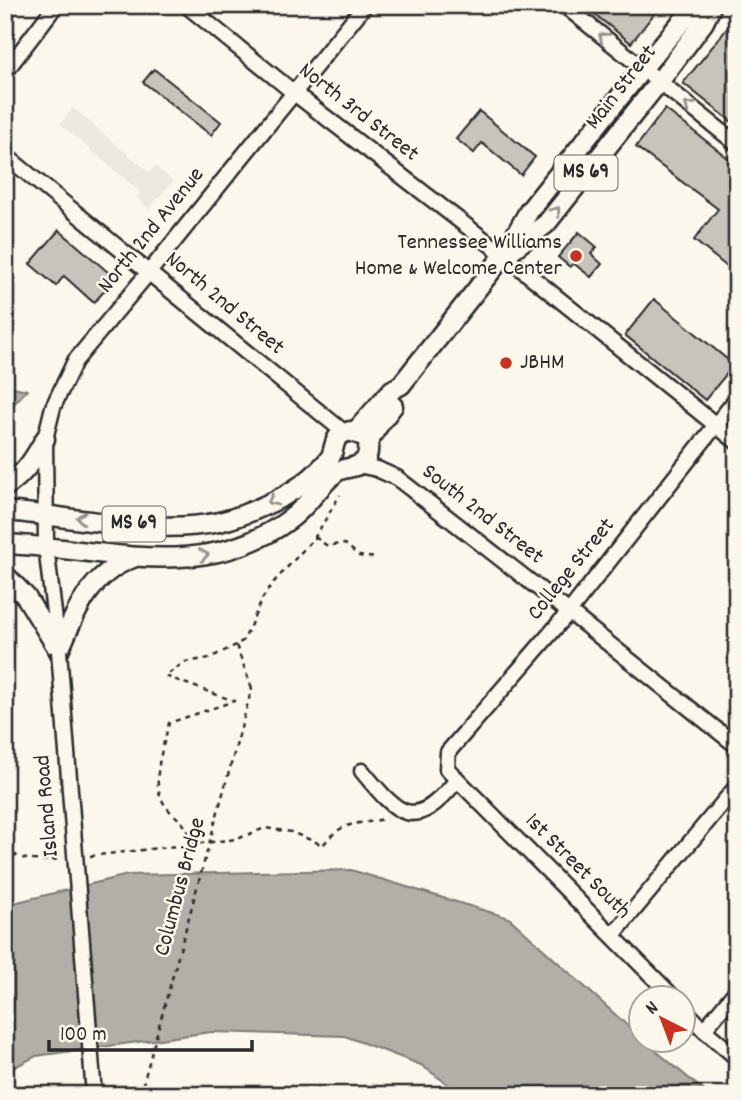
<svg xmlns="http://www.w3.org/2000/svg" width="742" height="1100" font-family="Dekko,sans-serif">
<rect width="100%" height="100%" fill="#fbf7ec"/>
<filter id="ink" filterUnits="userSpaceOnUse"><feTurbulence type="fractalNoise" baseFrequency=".0143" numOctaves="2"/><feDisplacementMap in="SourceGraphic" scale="14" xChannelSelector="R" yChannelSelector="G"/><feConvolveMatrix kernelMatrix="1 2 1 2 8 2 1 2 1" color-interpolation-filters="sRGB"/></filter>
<g filter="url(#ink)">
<!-- built -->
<polygon fill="#ebe8de" points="73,108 149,172 155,166 173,181 149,209 136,197 140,192 60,124"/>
<!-- water -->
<g fill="#b1afa7" stroke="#7b7a75" stroke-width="2">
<polygon points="9,386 27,390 9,409 5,417 5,387"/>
<polygon points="351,870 509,918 640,1037 640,1040 644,1041 709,1095 463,1095 421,1065 345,1036 211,1032 36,1056 5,1072 5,905 128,875"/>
</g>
<!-- building -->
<g fill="#c7c4bc" stroke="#2b2b2b" stroke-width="2">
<polygon points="583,5 661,5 631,43"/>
<polygon points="737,16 737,126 683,83"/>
<polygon points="154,69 221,122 211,135 143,82"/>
<polygon points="665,109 737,165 737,275 694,240 718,209 636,147"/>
<polygon points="479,111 535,157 521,175 482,143 474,153 456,139"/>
<polygon points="59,230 115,278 94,303 64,276 56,286 30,264"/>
<polygon points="579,232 597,247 591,254 602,264 591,277 573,263 570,267 558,257"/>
<polygon points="654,299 734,365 705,400 625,335"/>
</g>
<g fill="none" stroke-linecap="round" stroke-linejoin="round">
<!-- minor casing -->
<g stroke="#2b2b2b" stroke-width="19">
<g id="minor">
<polyline points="186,5 293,92 504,255 737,442"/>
<polyline points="564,5 737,144"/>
<polyline points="5,72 56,5"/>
<polyline points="5,155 345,433"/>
<polyline points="358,465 377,469 397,478 569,612 737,746"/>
<polyline points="58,646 46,546 45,439 53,407 75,361 150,271 365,5"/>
<path d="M362,771C399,816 414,833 457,780"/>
<polyline points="613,935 737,786"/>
<polyline points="674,998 447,769 448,752 569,612 737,398"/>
<polyline points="682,1007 704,1030 737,1058"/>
<polyline points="704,1030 737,990"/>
</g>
</g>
<!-- major casing -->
<g stroke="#2b2b2b" stroke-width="23">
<g id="major">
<polyline points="510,251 546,224 659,82 704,22 712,5"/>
<polyline points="355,432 392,390 401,385 504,255 529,211 651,58 696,5"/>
<path d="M5,487C24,475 34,459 45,439"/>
<path d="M5,511C71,516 155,536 219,522C241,517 265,506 284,496C296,489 309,481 319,470C323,466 330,459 332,454C336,440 334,436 350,431L363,436"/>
<path d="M5,544C103,548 204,584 290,519C308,506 318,487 335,473C344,466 355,470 364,461C370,455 367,449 369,442C374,429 385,417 393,406"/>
<polyline points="5,575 26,597 59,651"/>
<path d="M59,651C75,612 91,573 133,558"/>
</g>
</g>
<!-- path -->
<g stroke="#2b2b2b" stroke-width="2.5" stroke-dasharray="5 5" stroke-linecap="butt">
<polyline points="315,537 326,545 345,544 359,556 377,558"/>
<polyline points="252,688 236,645 244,640 262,599 273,583 315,537 340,495"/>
<path d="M191,845C187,816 172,820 162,800C151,778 164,745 169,723L234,701L165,676L185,662L210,658L236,645"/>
<path d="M5,848C22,863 41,861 62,859"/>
<path d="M90,856L237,839L265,828L291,832L323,845C346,817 356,827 387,818"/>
</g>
<!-- minor -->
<use href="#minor" stroke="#fbf7ec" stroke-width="14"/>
<!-- major -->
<use href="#major" stroke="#fbf7ec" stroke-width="18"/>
<!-- minor-bridge casing -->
<g stroke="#2b2b2b" stroke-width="19" stroke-linecap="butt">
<polyline id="minor-bridge" points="59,651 94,1095"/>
</g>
<!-- path-bridge -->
<polyline stroke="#2b2b2b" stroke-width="2.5" stroke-dasharray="5 5" stroke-linecap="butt" points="140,1095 252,688"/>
<!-- minor-bridge -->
<use href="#minor-bridge" stroke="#fbf7ec" stroke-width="14"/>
</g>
<!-- one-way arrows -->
<defs><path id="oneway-chevron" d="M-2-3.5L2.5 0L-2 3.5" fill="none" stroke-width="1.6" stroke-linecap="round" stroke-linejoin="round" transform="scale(1.75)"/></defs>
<g stroke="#93918c">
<use href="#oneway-chevron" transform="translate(603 37) rotate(-141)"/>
<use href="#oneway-chevron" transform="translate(689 106) rotate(-142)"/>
<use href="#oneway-chevron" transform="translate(556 211) rotate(-52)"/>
<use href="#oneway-chevron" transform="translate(272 501) rotate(154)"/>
<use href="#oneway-chevron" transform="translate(81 518) rotate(-174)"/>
<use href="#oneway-chevron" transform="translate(204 555) rotate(-10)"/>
</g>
</g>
<!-- markers -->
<g fill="#c8321e" stroke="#fbf7ec" stroke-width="2.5">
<circle cx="576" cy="256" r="7"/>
<circle cx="506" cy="363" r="7"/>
</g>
<g text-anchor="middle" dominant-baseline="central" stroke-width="5" stroke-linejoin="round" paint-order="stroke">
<!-- shield labels -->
<g fill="#fbf7ec" stroke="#696865" stroke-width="2">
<rect x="554.5" y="155.5" width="63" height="35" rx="5"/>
<rect x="102.5" y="506.5" width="63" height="35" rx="5"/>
</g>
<g font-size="21" font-weight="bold" fill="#2b2b2b">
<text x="586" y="173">MS 69</text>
<text x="134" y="524">MS 69</text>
</g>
<!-- street labels -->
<g font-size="23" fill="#2b2b2b" stroke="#fbf7ec">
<text transform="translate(622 88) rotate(-52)">Main Street</text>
<text transform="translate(358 113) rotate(38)">North 3rd Street</text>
<text transform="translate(152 231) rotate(-51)">North 2nd Avenue</text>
<text transform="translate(224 304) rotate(40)">North 2nd Street</text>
<text transform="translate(482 515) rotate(38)">South 2nd Street</text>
<text transform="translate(572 570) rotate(-51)">College Street</text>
<text transform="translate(48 806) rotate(-95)">Island Road</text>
<text transform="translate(577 867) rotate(45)">1st Street South</text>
<text transform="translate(181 887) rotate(-75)">Columbus Bridge</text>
</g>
<!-- poi labels -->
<g font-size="23" fill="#2b2b2b" stroke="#fbf7ec" text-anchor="end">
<text x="562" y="243">Tennessee Williams<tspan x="562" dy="26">Home &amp; Welcome Center</tspan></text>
<text x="520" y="363" text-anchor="start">JBHM</text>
</g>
</g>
<!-- margin -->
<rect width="742" height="1100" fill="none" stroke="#fbf7ec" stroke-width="28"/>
<rect x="14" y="14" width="714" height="1072" fill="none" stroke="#2b2b2b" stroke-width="2.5" filter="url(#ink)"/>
<!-- north arrow -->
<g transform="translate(662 1019) rotate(318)"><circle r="33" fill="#fbf7ec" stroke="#a8a59f" stroke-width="2"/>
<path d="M0-5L12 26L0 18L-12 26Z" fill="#c8321e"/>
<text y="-10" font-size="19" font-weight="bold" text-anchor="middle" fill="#2b2b2b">N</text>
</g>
<!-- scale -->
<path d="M49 1040v10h203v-10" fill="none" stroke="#2b2b2b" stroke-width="3.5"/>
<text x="60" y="1040" font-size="21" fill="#2b2b2b" stroke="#fbf7ec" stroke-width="5" paint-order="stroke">100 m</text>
</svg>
